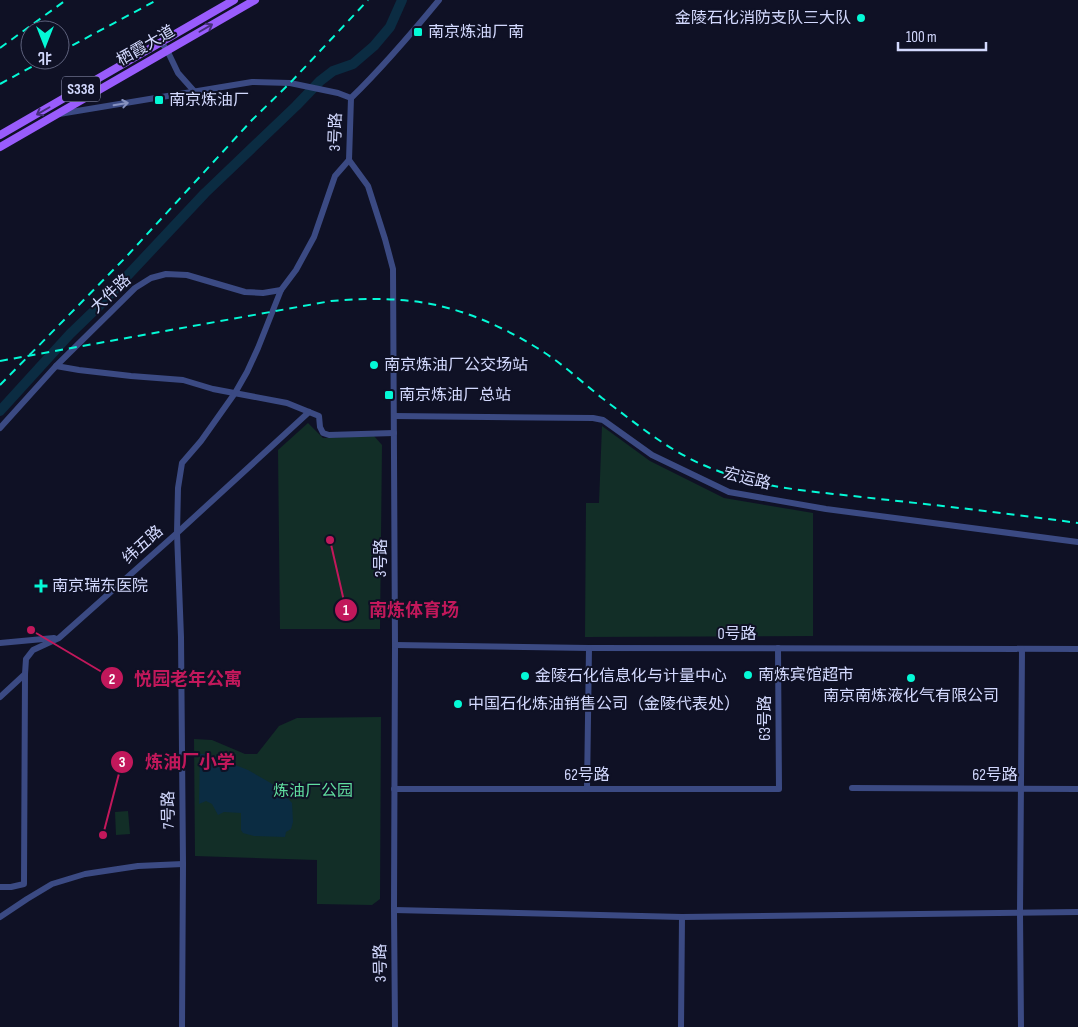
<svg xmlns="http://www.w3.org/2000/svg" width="1078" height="1027" font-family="'Sofia Sans Condensed','Noto Sans SC',sans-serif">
<rect width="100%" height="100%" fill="#0f1125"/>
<!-- green -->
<g fill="#122e27">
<polygon points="308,423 323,438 374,436 382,445 380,629 280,629 278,450"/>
<polygon points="602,426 650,461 724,498 813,513 813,636 585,637 586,503 599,503"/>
<polygon points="381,717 380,899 372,905 317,904 317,860 195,856 194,739 212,740 245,754 257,754 279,726 297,718"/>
<polygon points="128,811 130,834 116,835 115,812"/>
</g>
<!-- water -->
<polygon fill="#0b2c42" points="200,754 207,754 248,770 276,786 292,803 293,822 291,829 286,832 285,837 254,836 243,833 241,830 241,813 224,812 218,815 212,804 206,801 199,804"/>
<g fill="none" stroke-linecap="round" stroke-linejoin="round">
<!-- river -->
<polyline stroke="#0b2c42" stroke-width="10" points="0,411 70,334 98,307 205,193 296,106 320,81 333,71 353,64 374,46 390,27 402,0"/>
<!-- minor -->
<g stroke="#3b4a83" stroke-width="6">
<polyline points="161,42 167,50 178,73 194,91"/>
<polyline points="351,98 349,160 368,186 385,239 393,269 395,645 394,910 395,1027"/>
<path d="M351,98C383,67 411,34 439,0"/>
<polyline points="59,114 252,82 290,83 338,93 351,98"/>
<polyline points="56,366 79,370 131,376 183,380 213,389 287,403 319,416 320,427 323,433 329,435 394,433"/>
<polyline points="394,416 593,418 603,420 652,455 729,492 826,509 1078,542"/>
<polyline points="0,428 56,366 135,288 151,278 166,274 187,275 245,292 263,293 281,290"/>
<polyline points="0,643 54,638"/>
<polyline points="395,645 589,648 1078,649"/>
<polyline points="0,697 25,674 26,659 33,650 59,638 177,533 309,412"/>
<polyline points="852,788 1078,789"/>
<polyline points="394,789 779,789 778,648"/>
<polyline points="587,789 589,648"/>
<polyline points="0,887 11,887 24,884 25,674"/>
<polyline points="394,910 682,917 1078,912"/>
<polyline points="0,917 27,899 52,884 85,874 138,866 183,864"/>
<polyline points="182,1027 183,864 181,637 177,533 178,488 182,463 201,441 235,393 247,372 258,348 281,290 296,270 314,237 335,176 349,160"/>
<polyline points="681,1027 682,917"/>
<polyline points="1021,1027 1020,913 1022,649"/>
</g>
<!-- major -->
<g stroke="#995cfc" stroke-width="8">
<polyline points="0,135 234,0"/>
<polyline points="0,147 255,0"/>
</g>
<!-- rail -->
<g stroke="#04f9d6" stroke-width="2" stroke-dasharray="8 6" stroke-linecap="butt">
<polyline points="0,48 66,0"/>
<polyline points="60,52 157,0"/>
<polyline points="0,84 44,60"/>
<path d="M0,361L331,301C354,299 377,298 400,300C452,303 502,325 545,353C565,366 583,383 602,398C638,425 671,453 713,469C765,490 823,492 879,499C945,506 1012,514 1078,523"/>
<polyline points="0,385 127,256 252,120 290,83 368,0"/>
</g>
</g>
<!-- one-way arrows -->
<defs><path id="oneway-shaft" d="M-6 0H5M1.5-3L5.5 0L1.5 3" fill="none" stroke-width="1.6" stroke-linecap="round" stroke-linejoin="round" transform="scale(1.25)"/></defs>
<g stroke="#462f7b">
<use href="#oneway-shaft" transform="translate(206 28) rotate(-30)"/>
<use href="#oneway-shaft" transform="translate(43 111) rotate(150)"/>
</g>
<use stroke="#8792c0" href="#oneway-shaft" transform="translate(121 104) rotate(-9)"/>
<!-- markers -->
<g fill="#04f9d6" stroke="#0f1125" stroke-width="2">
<circle cx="861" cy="18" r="5"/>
<rect x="413" y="27" width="10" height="10" rx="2.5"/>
<rect x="154" y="95" width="10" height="10" rx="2.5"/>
<circle cx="374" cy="365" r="5"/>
<rect x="384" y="390" width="10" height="10" rx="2.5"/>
<path d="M38.5 578.5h5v5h5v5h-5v5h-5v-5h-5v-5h5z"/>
<circle cx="748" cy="675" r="5"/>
<circle cx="525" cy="676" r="5"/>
<circle cx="911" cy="678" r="5"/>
<circle cx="458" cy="704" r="5"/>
</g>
<g text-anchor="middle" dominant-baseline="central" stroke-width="4" stroke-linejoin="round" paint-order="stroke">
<!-- shield labels -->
<rect fill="#0f1125" stroke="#989dbd" stroke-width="1" x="62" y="76.5" width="38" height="25" rx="4"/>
<g font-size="15" font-weight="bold" fill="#d3d9fe">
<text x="81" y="89">S338</text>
</g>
<!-- poi labels -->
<g font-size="16" fill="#d3d9fe" stroke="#0f1125" text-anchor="start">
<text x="851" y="18" text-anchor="end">金陵石化消防支队三大队</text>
<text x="428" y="32">南京炼油厂南</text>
<text x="169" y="100">南京炼油厂</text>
<text x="384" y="365">南京炼油厂公交场站</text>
<text x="399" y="395">南京炼油厂总站</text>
<text x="52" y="586">南京瑞东医院</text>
<text x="758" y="675">南炼宾馆超市</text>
<text x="535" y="676">金陵石化信息化与计量中心</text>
<text x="911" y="696" text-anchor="middle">南京南炼液化气有限公司</text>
<text x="468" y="704">中国石化炼油销售公司（金陵代表处）</text>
</g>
<!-- street labels -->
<g font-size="16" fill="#d3d9fe" stroke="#0f1125">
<text transform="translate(146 46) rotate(-30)">栖霞大道</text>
<text transform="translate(336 132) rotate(-88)">3号路</text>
<text transform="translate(111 294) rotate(-43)">大件路</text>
<text transform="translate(747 479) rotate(14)">宏运路</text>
<text transform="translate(143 545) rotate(-42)">纬五路</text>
<text transform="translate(381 558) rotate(-90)">3号路</text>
<text x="737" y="634">0号路</text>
<text transform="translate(765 718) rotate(-90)">63号路</text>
<text x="587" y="775">62号路</text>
<text x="995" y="775">62号路</text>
<text transform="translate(169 810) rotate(-91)">7号路</text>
<text transform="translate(381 963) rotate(-91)">3号路</text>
</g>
<!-- park labels -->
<g font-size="16" fill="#60de9f" stroke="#0f1125">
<text x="313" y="791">炼油厂公园</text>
</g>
</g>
<!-- callouts -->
<path fill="none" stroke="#c2185b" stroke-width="2" d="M330 540L346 610M31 630L112 678M103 835L122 762"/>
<g fill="#c2185b" stroke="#0f1125" stroke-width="2">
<circle cx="330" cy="540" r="5"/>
<circle cx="31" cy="630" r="5"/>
<circle cx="103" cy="835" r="5"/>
<circle cx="346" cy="610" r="12"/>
<circle cx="112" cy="678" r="12"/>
<circle cx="122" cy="762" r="12"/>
</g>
<g font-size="15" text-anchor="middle" font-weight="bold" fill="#fff">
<text x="346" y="615">1</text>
<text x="112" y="684">2</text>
<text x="122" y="767">3</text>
</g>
<g font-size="18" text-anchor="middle" font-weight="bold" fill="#c2185b" stroke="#0f1125" stroke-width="4" stroke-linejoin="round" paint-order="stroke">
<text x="414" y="616">南炼体育场</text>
<text x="188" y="685">悦园老年公寓</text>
<text x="190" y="768">炼油厂小学</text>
</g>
<!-- north arrow -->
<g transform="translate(45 45) rotate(180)"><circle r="24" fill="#0f1125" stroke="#5d617c"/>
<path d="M0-4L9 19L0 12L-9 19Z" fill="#04f9d6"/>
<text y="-8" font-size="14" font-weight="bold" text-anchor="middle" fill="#d3d9fe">北</text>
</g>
<!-- scale -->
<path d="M898 42v8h88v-8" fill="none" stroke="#d3d9fe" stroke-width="2.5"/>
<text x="906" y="42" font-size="15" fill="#d3d9fe" stroke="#0f1125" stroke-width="4" paint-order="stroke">100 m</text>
</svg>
